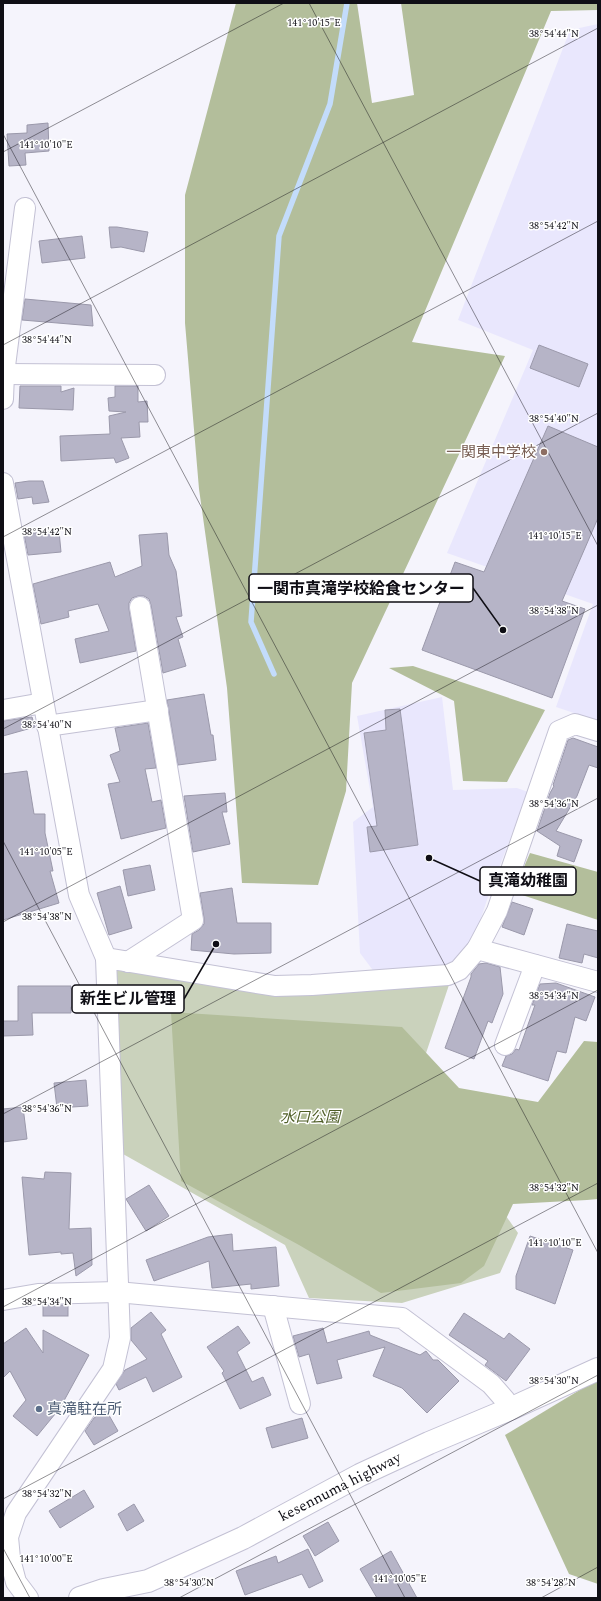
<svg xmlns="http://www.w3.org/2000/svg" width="601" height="1601" font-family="Spectral,'Noto Sans JP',serif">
<rect width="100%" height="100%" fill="#f5f4fc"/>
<!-- built -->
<g fill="#e9e7fd">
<polygon points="598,24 598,721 556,707 593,604 447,553 533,350 458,320 570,30"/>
<polygon points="442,697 453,790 517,788 528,792 489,894 470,951 450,968 375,973 360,953 353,822 373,807 357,716"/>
</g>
<!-- green -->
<polygon fill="#cad2bc" points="116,970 449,985 422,1065 482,1182 518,1233 500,1273 402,1303 309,1298 285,1245 123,1154"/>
<!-- forest -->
<g fill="#b3be9b">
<polygon points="236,3 357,3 372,103 414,95 401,3 598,3 598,10 551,11 412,342 505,356 352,683 346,791 318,885 242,883 227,688 199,489 185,323 185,195"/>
<polygon points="413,666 545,710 507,782 463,781 454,701 389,668"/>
<polygon points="530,853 598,872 598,920 513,892"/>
<polygon points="171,1012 402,1027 459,1088 538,1102 584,1041 598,1042 598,1199 587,1200 513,1204 484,1266 461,1283 381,1293 299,1245 181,1181"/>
<polygon points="598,1379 598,1584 569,1574 505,1435"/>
</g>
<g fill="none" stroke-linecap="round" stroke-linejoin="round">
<!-- stream -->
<polyline stroke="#c3dcfb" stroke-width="5.5" points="274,674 251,622 279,236 330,104 347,3"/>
</g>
<!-- building -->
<g fill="#b6b4c7" stroke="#9b99ab">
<polygon points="48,123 49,151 25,153 26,165 9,166 7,134 27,133 27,125"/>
<polygon points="109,227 117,227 148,232 144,252 121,247 111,248"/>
<polygon points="82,236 85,258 42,263 39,241"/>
<polygon points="25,299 91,305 93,326 22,320"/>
<polygon points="539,345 588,364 579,387 530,368"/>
<polygon points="20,386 61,386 61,392 74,388 73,410 19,408"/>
<polygon points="115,386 138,386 138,402 147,401 148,422 139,422 140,437 121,438 129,458 116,463 114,458 61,461 60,436 110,434 109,416 126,412 109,411 108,398 115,397"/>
<polygon points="548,426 598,447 598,518 562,601 585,609 552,698 422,650 455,562 484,572"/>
<polygon points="29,481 43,481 49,502 33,504 32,497 18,499 15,483"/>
<polygon points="59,531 61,552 28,555 24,534"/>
<polygon points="167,533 169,555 176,571 182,616 176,617 183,637 178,639 186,666 163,673 151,605 149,599 144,596 138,596 132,598 129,603 129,609 136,651 80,663 75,639 109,631 98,604 68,611 69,617 41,624 33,584 110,562 115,577 142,566 139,535"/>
<polygon points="204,694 211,735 213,735 216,760 178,765 167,700"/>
<polygon points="400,709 418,845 370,852 367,827 377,826 364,733 386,730 385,710"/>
<polygon points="32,717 35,727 3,736 3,721"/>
<polygon points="148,723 156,768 145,769 152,802 161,800 166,828 121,839 108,784 120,782 110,755 120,751 115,728"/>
<polygon points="573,738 598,747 598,768 589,765 577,796 556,831 582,840 574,862 557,856 560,846 537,831 550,793 554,786 553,785 568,740"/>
<polygon points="27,771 34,814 45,814 45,833 53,871 50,871 59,903 3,920 3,774"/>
<polygon points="225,793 227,812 222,812 230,844 193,852 184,796"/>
<polygon points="150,865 155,890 128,896 123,870"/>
<polygon points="120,886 132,928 109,935 97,893"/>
<polygon points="232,888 237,923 271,923 271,953 234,954 191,950 192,934 199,930 204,924 204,918 200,893"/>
<polygon points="512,902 533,909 524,935 502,927"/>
<polygon points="567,924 598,931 598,958 584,954 582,963 559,958"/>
<polygon points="486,963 500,967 503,994 492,1023 488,1021 474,1059 445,1048 471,977 471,974 479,964"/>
<polygon points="556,983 595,997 586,1021 575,1017 566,1053 557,1051 548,1081 502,1066 506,1056 512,1054 516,1049 519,1050 535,1005 532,1005 540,984"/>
<polygon points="18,986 71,986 71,989 92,987 93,1005 71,1007 71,1013 32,1013 33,1035 3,1036 3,1021 18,1021"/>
<polygon points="86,1080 88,1106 57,1108 54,1083"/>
<polygon points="23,1107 27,1139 3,1142 3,1109"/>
<polygon points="45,1172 71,1173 69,1229 91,1228 92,1265 76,1276 73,1253 61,1254 61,1252 29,1255 22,1177 44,1179"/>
<polygon points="149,1185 169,1216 146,1231 126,1199"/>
<polygon points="232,1234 233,1251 276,1247 279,1286 251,1289 251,1284 212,1288 209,1261 154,1281 146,1260 208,1237"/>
<polygon points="530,1236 573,1250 555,1304 516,1289 516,1276"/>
<rect x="43" y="1305" width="25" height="11"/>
<polygon points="151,1312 166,1330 161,1334 182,1377 153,1392 146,1377 119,1390 116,1384 125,1370 147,1359 131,1340 131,1328"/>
<polygon points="464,1313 504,1339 509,1333 530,1349 506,1381 485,1365 488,1361 449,1335"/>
<polygon points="238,1326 250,1343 237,1352 252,1382 263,1377 271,1395 240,1409 222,1373 224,1371 207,1347"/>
<polygon points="26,1328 43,1353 43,1330 89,1355 60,1408 37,1436 13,1416 26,1400 10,1371 3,1378 3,1344"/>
<polygon points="323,1328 327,1343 369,1331 370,1335 420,1355 426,1351 433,1360 438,1360 459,1381 427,1413 402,1388 373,1376 385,1347 337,1360 342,1378 317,1384 309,1354 299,1357 293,1336"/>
<polygon points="106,1410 118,1431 94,1445 85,1431 94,1418"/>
<polygon points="302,1418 308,1438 272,1448 266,1428"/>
<polygon points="84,1490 94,1507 60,1528 49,1511"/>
<polygon points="134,1504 144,1521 127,1531 118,1514"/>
<polygon points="328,1522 339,1541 315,1556 303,1536"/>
<polygon points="308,1549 323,1581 309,1588 302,1574 245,1595 236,1571 276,1556 278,1563"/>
<polygon points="391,1551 417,1598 377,1598 360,1569"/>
</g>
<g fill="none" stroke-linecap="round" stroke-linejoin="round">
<!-- minor casing -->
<g stroke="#c3c1d4" stroke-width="22">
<g id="minor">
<polyline points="4,374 155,375"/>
<polyline points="3,399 4,374 25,208"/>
<polyline points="3,483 79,895 106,958"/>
<polyline points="3,710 43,703"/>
<polyline points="47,726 158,710"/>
<polyline points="477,949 598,982"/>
<polyline points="128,962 193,920 140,607"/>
<polyline points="505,1045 535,965"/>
<polyline points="3,1300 38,1294 117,1292 402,1318 491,1384 505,1400 510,1409"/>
<polyline points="273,1306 300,1404"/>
<polyline points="28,1598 16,1582 10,1559 8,1537 16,1513 113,1369 120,1338 106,958 275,986 312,985 448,975 459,970 477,949 497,911 559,731 575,724 598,731"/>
</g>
</g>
<!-- tertiary casing -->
<g stroke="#c3c1d4" stroke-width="24">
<polyline id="tertiary" points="80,1598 104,1590 148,1581 186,1564 243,1538 360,1475 429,1443 510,1409 598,1369"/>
</g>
<!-- minor -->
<use href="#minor" stroke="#fff" stroke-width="20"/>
<!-- tertiary -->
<use href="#tertiary" stroke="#fff" stroke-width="22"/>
</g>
<!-- ticks -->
<path fill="none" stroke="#0f0e15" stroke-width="1" stroke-opacity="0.45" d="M309,3L598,546M3,134L598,1253M3,152L284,3M3,345L598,28M3,537L598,221M3,729L598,413M3,841L405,1598M3,922L598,605M3,1114L598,798M3,1307L598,990M3,1499L598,1183M3,1548L30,1598M179,1598L598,1375M541,1598L598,1567"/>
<!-- markers -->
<circle fill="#8d6e63" stroke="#fff" stroke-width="1.5" cx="544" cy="452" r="4"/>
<circle fill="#5c6f8a" stroke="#fff" stroke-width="1.5" cx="39" cy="1409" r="4"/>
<g text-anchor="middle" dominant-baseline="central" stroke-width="3" stroke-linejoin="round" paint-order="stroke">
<!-- education labels -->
<g font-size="15" fill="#785e54" stroke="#fff" text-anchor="end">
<text x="536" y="452">一関東中学校</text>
</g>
<!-- park labels -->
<g font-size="15" font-style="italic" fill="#4f5e27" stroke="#fff">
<text x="310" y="1117">水口公園</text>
</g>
<!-- service labels -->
<g font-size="15" fill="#4e5e75" stroke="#fff" text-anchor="start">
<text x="47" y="1409">真滝駐在所</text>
</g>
<!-- street labels -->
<g font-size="15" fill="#0f0e15" stroke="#fff">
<text transform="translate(340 1487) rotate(-27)">kesennuma highway</text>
</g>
</g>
<g font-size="10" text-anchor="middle" fill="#0f0e15" stroke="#fff" stroke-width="3" stroke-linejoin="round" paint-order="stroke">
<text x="314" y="26">141°10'15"E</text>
<text x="554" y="37">38°54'44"N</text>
<text x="46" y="148">141°10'10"E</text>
<text x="554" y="229">38°54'42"N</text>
<text x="47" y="343">38°54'44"N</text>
<text x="554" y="422">38°54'40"N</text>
<text x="47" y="535">38°54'42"N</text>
<text x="555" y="539">141°10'15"E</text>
<text x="554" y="614">38°54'38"N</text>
<text x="47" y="728">38°54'40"N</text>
<text x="554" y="807">38°54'36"N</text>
<text x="46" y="855">141°10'05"E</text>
<text x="47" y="920">38°54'38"N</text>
<text x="554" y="999">38°54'34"N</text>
<text x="47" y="1112">38°54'36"N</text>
<text x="554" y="1191">38°54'32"N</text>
<text x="555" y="1246">141°10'10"E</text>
<text x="47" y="1305">38°54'34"N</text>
<text x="554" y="1384">38°54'30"N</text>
<text x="47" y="1497">38°54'32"N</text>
<text x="46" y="1562">141°10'00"E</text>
<text x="400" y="1582">141°10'05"E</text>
<text x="189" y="1586">38°54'30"N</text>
<text x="551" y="1586">38°54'28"N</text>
</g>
<!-- callouts -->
<path fill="none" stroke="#0f0e15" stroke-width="1.5" d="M503 630L473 588M429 858L480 881M216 944L184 999"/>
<g fill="#0f0e15" stroke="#fff" stroke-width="1.5">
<circle cx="503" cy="630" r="4"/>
<circle cx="429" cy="858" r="4"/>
<circle cx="216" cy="944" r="4"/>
</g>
<g fill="#fff" stroke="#0f0e15" stroke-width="1.5">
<rect x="249" y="574" width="224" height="28" rx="4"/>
<rect x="480" y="867" width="96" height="28" rx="4"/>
<rect x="72" y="985" width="112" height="28" rx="4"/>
</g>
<g font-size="16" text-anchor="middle" font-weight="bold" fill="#0f0e15">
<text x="361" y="594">一関市真滝学校給食センター</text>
<text x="528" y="886">真滝幼稚園</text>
<text x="128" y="1004">新生ビル管理</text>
</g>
<!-- border -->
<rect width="601" height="1601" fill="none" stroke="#0f0e15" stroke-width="8"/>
</svg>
